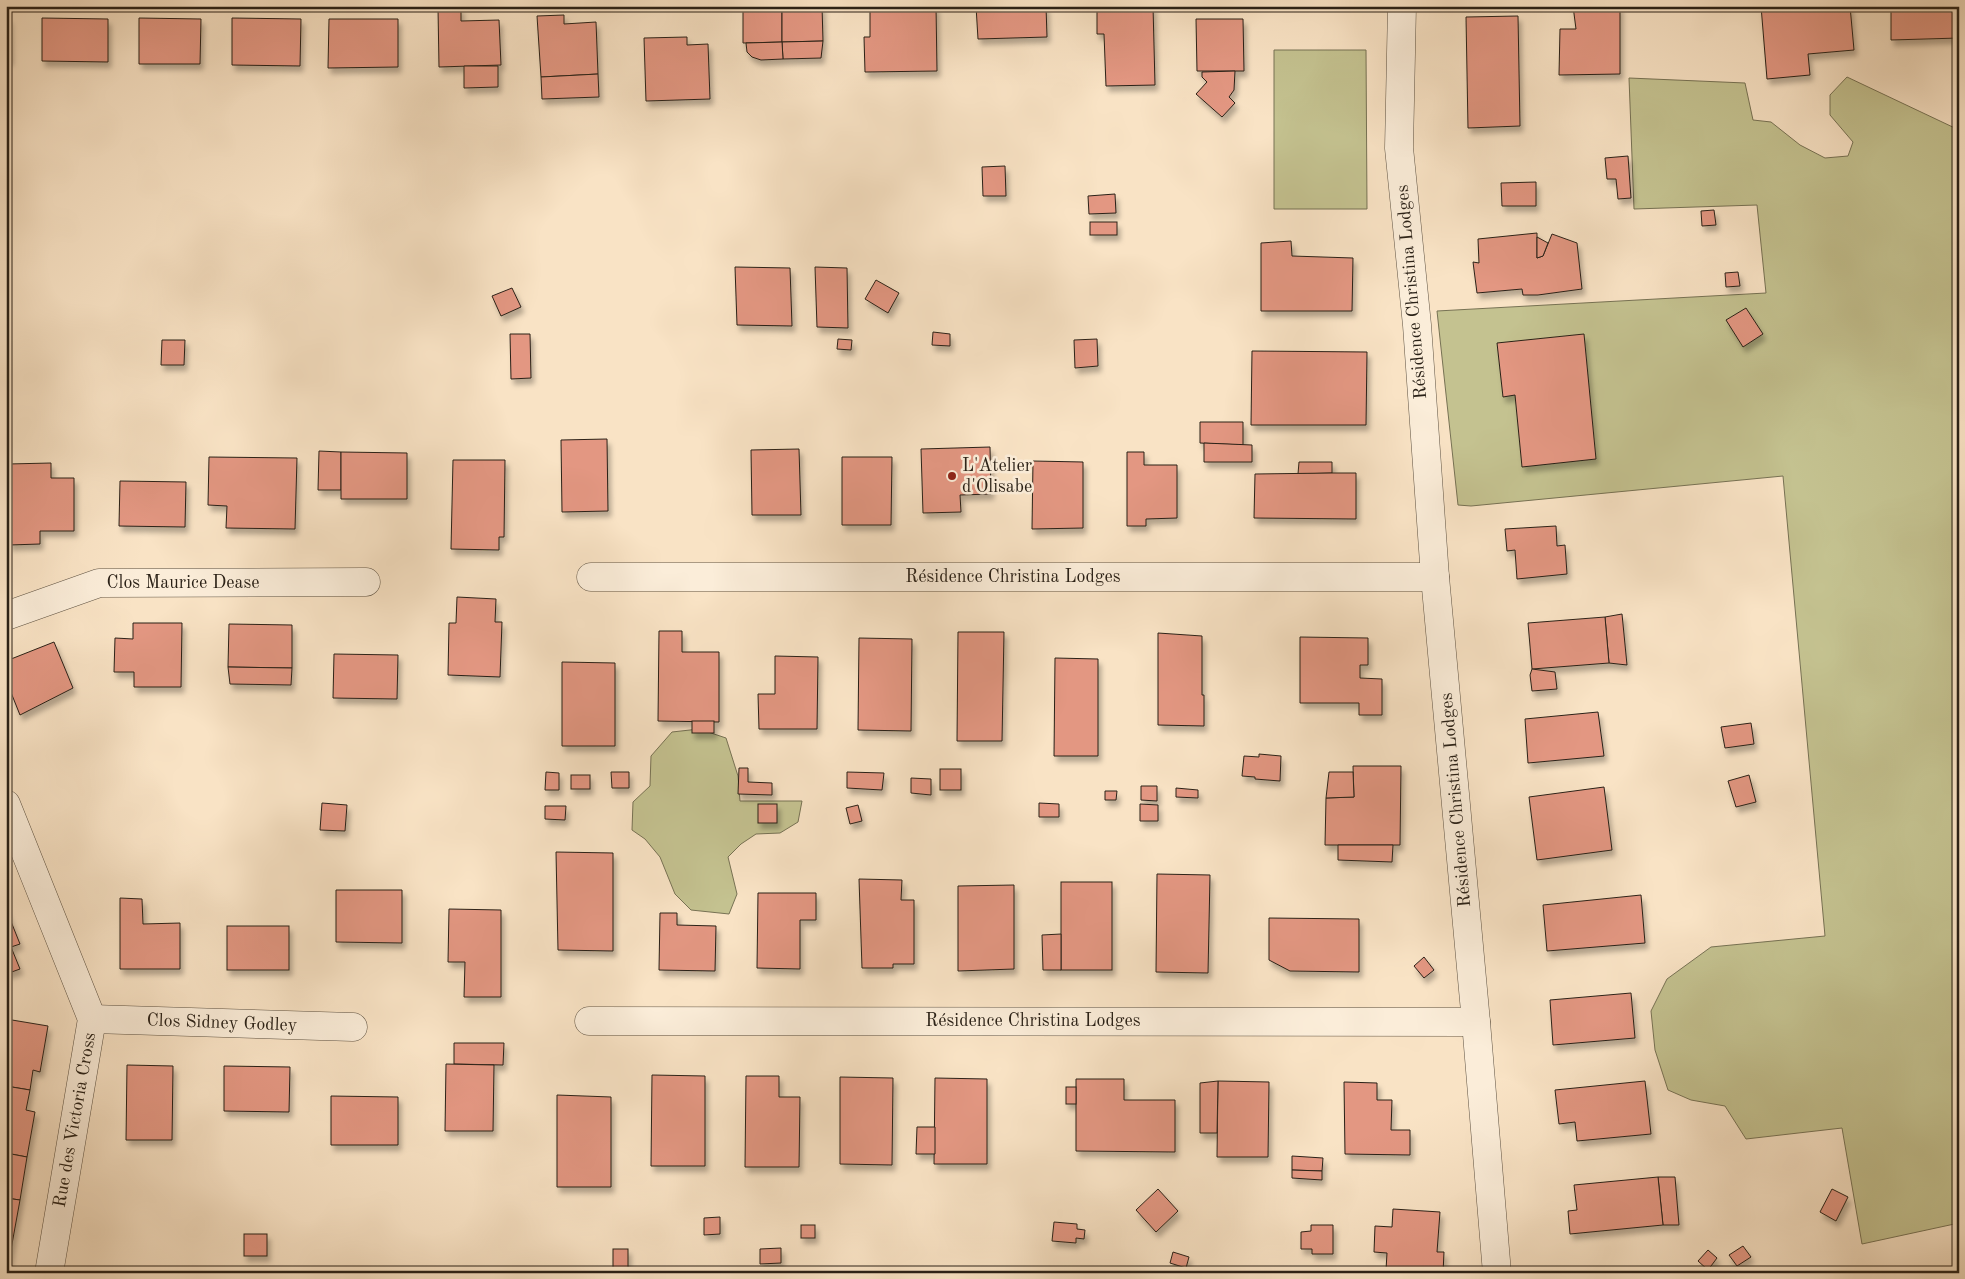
<svg xmlns="http://www.w3.org/2000/svg" width="1965" height="1279" font-family="'Old Standard TT',serif">
<defs>
<filter id="shadow"><feDropShadow dx="3" dy="5.5" stdDeviation="2.5" flood-color="#0004"/></filter>
</defs>
<rect width="100%" height="100%" fill="#f9e3c5"/>
<filter id="stains"><feTurbulence type="fractalNoise" baseFrequency=".004" numOctaves="4"/><feColorMatrix values="0 0 0 0 .2 0 0 0 0 .09 0 0 0 0 .02 0 0 0 .5 -.17"/></filter>
<radialGradient id="worn" r=".72"><stop offset=".6" stop-color="#630" stop-opacity="0"/><stop offset="1" stop-color="#630" stop-opacity=".3"/></radialGradient>
<!-- green -->
<g fill="#c4c290" stroke="#777254">
<polygon points="1274,50 1366,50 1367,209 1274,209"/>
<polygon points="1847,77 1959,130 1959,1223 1862,1244 1842,1128 1746,1139 1725,1106 1691,1100 1668,1090 1655,1050 1651,1011 1667,979 1711,947 1825,936 1783,476 1471,506 1458,505 1437,311 1766,293 1757,205 1634,209 1629,78 1745,83 1753,120 1771,122 1800,145 1825,158 1848,156 1853,142 1830,115 1830,95"/>
<polygon points="699,729 726,738 738,776 740,801 802,801 798,822 780,833 756,834 741,844 728,857 737,894 729,914 691,910 675,894 660,857 645,839 632,830 633,802 650,786 651,756 672,732"/>
</g>
<!-- building -->
<g fill="#e39782" stroke="#2a2117" filter="url(#shadow)">
<polygon points="743,6 782,6 782,42 743,43"/>
<polygon points="782,6 822,6 823,41 782,42"/>
<polygon points="870,6 893,6 893,9 936,6 937,71 865,72 864,37 870,37"/>
<polygon points="976,6 1046,6 1047,37 978,39"/>
<polygon points="1097,6 1153,6 1155,85 1106,86 1104,34 1097,34"/>
<polygon points="1573,6 1620,6 1620,74 1559,75 1560,29 1576,29"/>
<polygon points="1761,6 1850,6 1854,50 1808,54 1810,75 1767,79"/>
<polygon points="1891,6 1959,6 1959,38 1891,40"/>
<polygon points="438,8 461,8 461,21 499,20 501,65 439,67"/>
<polygon points="564,15 564,24 596,22 598,74 541,77 537,16"/>
<polygon points="1518,16 1520,126 1468,128 1466,17"/>
<polygon points="6,18 9,18 10,60 6,60"/>
<polygon points="42,18 108,19 108,62 42,61"/>
<polygon points="139,18 201,19 200,64 139,64"/>
<polygon points="232,18 301,19 300,66 232,65"/>
<polygon points="329,19 398,19 398,67 328,68"/>
<polygon points="1196,19 1243,19 1244,71 1197,71"/>
<polygon points="687,37 687,45 708,44 710,99 646,101 644,38"/>
<polygon points="823,41 821,58 783,59 782,42"/>
<polygon points="782,42 783,59 761,60 752,57 747,52 746,43"/>
<polygon points="464,66 498,66 498,87 464,88"/>
<polygon points="1235,71 1234,90 1229,97 1235,103 1222,117 1196,94 1207,82 1202,77 1202,72"/>
<polygon points="598,74 599,97 542,99 541,77"/>
<polygon points="1628,156 1631,198 1618,199 1616,179 1607,179 1605,158"/>
<polygon points="1005,166 1006,196 983,196 982,167"/>
<polygon points="1536,182 1536,206 1502,206 1501,183"/>
<polygon points="1115,194 1116,213 1089,214 1088,196"/>
<polygon points="1714,210 1716,225 1702,226 1701,211"/>
<rect x="1090" y="222" width="27" height="13"/>
<polygon points="1537,233 1537,258 1543,256 1552,234 1577,243 1582,289 1538,295 1523,295 1522,289 1477,293 1473,262 1479,263 1478,239"/>
<polygon points="1537,237 1548,243 1543,256 1537,258"/>
<polygon points="1291,241 1292,256 1353,258 1352,311 1261,311 1261,243"/>
<polygon points="735,267 790,268 792,326 737,325"/>
<polygon points="815,267 847,268 848,328 817,327"/>
<polygon points="1738,272 1740,286 1726,287 1725,273"/>
<polygon points="876,280 899,293 888,313 865,299"/>
<polygon points="512,288 521,307 501,316 492,296"/>
<polygon points="1746,308 1763,334 1743,347 1726,320"/>
<polygon points="933,332 950,334 950,346 932,345"/>
<polygon points="510,334 530,334 531,378 511,379"/>
<polygon points="1584,334 1596,459 1522,467 1515,395 1503,397 1497,343"/>
<polygon points="838,339 852,340 851,350 837,349"/>
<polygon points="1097,339 1098,366 1075,368 1074,340"/>
<polygon points="162,340 185,340 184,365 161,365"/>
<polygon points="1252,351 1367,352 1366,425 1251,425"/>
<polygon points="1200,422 1243,422 1243,445 1200,443"/>
<polygon points="607,439 608,511 562,512 561,440"/>
<polygon points="1204,443 1252,445 1252,462 1204,462"/>
<polygon points="990,447 991,494 960,495 961,512 923,513 921,449"/>
<polygon points="799,449 801,515 752,515 751,450"/>
<polygon points="319,451 341,452 341,490 318,490"/>
<polygon points="341,452 407,453 407,499 341,499"/>
<polygon points="1127,452 1144,452 1144,465 1177,465 1177,518 1146,519 1146,526 1127,526"/>
<polygon points="209,457 297,458 295,529 226,528 227,506 208,505"/>
<polygon points="842,457 892,457 891,525 842,525"/>
<polygon points="453,460 505,460 504,537 499,537 499,550 451,549"/>
<polygon points="1033,461 1083,462 1083,528 1032,529"/>
<polygon points="1299,462 1332,462 1332,473 1298,474"/>
<polygon points="51,463 51,478 74,478 74,531 40,531 40,544 9,545 8,464"/>
<polygon points="1332,473 1356,473 1356,519 1254,518 1255,474"/>
<polygon points="120,481 186,482 185,527 119,526"/>
<polygon points="1556,526 1557,546 1565,545 1567,574 1517,579 1515,550 1507,551 1505,529"/>
<polygon points="457,597 496,599 495,622 502,622 500,677 448,675 449,623 456,623"/>
<polygon points="1622,614 1627,665 1609,663 1605,617"/>
<polygon points="1605,617 1609,663 1532,669 1528,623"/>
<polygon points="133,623 182,623 181,687 134,687 134,672 114,672 115,638 133,639"/>
<polygon points="229,624 292,625 292,668 228,667"/>
<polygon points="659,631 682,631 682,652 719,652 719,722 658,721"/>
<polygon points="958,632 1004,632 1002,741 957,741"/>
<polygon points="1158,633 1202,636 1202,695 1204,695 1204,726 1158,725"/>
<polygon points="1300,637 1368,638 1368,665 1360,665 1360,678 1382,679 1382,715 1359,715 1359,703 1300,703"/>
<polygon points="859,638 912,639 911,731 858,730"/>
<polygon points="54,642 73,688 20,715 6,680 6,661"/>
<polygon points="334,654 398,655 397,699 333,698"/>
<polygon points="775,656 818,657 817,729 759,729 758,694 775,694"/>
<polygon points="1055,658 1098,659 1098,756 1054,756"/>
<polygon points="562,662 615,663 615,746 562,746"/>
<polygon points="228,667 292,668 291,685 230,684"/>
<polygon points="1532,669 1555,672 1557,689 1532,691 1530,675"/>
<polygon points="1598,712 1604,756 1528,763 1525,719"/>
<rect x="692" y="721" width="22" height="12"/>
<polygon points="1751,723 1754,744 1725,748 1721,727"/>
<polygon points="1259,754 1281,756 1280,781 1255,779 1255,777 1242,776 1244,756 1259,757"/>
<polygon points="1353,766 1401,766 1400,845 1325,845 1326,798 1354,797"/>
<polygon points="739,768 748,768 748,782 772,783 772,795 738,794"/>
<rect x="940" y="769" width="21" height="21"/>
<polygon points="546,772 559,773 559,790 545,790"/>
<polygon points="611,772 629,772 629,788 612,788"/>
<polygon points="847,772 884,773 882,790 847,788"/>
<polygon points="1329,772 1353,772 1354,797 1326,798"/>
<rect x="571" y="775" width="19" height="14"/>
<polygon points="1749,775 1756,802 1736,807 1728,781"/>
<polygon points="911,778 931,779 931,795 911,793"/>
<polygon points="1141,786 1157,786 1157,801 1141,800"/>
<polygon points="1604,787 1612,850 1537,860 1529,797"/>
<polygon points="1176,788 1198,790 1198,798 1176,797"/>
<polygon points="1105,791 1117,791 1116,800 1105,800"/>
<polygon points="322,803 347,805 345,831 320,830"/>
<polygon points="1039,803 1059,804 1059,817 1039,817"/>
<rect x="758" y="804" width="19" height="19"/>
<polygon points="1140,804 1158,805 1158,821 1140,821"/>
<polygon points="858,805 862,821 850,824 846,808"/>
<polygon points="545,806 566,806 565,820 545,819"/>
<polygon points="1338,845 1393,845 1392,862 1338,860"/>
<polygon points="556,852 613,853 613,951 558,950"/>
<polygon points="1157,874 1210,875 1208,973 1156,972"/>
<polygon points="859,879 902,880 901,900 914,900 914,964 893,964 893,968 862,968"/>
<rect x="1061" y="882" width="51" height="88"/>
<polygon points="1014,885 1014,969 958,971 958,886"/>
<polygon points="336,890 402,890 402,943 336,942"/>
<polygon points="758,893 816,893 816,920 800,920 800,969 757,968"/>
<polygon points="1641,895 1645,943 1547,951 1543,905"/>
<polygon points="120,898 142,899 143,924 180,923 180,969 120,969"/>
<polygon points="6,909 20,944 11,947 20,969 6,974"/>
<polygon points="449,909 501,910 501,997 464,997 465,962 448,962"/>
<polygon points="660,913 677,913 677,925 716,926 715,971 659,970"/>
<polygon points="1269,918 1359,919 1359,972 1290,971 1269,960"/>
<rect x="227" y="926" width="62" height="44"/>
<polygon points="1061,934 1061,970 1043,970 1042,935"/>
<polygon points="1424,957 1434,970 1424,978 1414,966"/>
<polygon points="1631,993 1635,1038 1553,1045 1550,1000"/>
<polygon points="6,1019 48,1026 40,1072 33,1070 30,1090 6,1086"/>
<polygon points="454,1043 504,1043 503,1065 454,1064"/>
<polygon points="446,1064 494,1065 493,1131 445,1131"/>
<polygon points="127,1065 173,1066 172,1140 126,1140"/>
<polygon points="224,1066 290,1067 289,1112 224,1111"/>
<polygon points="652,1075 705,1076 705,1166 651,1166"/>
<polygon points="746,1076 779,1076 779,1097 800,1097 799,1167 745,1167"/>
<polygon points="840,1077 893,1078 892,1165 840,1164"/>
<polygon points="935,1078 987,1079 987,1164 934,1164"/>
<polygon points="1076,1079 1124,1079 1124,1100 1175,1100 1175,1152 1076,1151"/>
<polygon points="1218,1081 1269,1082 1268,1157 1217,1157"/>
<polygon points="1218,1081 1217,1133 1200,1133 1200,1083"/>
<polygon points="1645,1081 1651,1134 1577,1141 1575,1122 1559,1124 1555,1090"/>
<polygon points="1344,1082 1377,1083 1377,1100 1392,1100 1391,1130 1410,1130 1410,1155 1345,1154"/>
<polygon points="6,1086 30,1090 26,1110 35,1112 27,1157 6,1153"/>
<rect x="1066" y="1087" width="10" height="17"/>
<polygon points="557,1095 611,1097 611,1187 557,1187"/>
<polygon points="331,1096 398,1097 398,1145 331,1145"/>
<polygon points="917,1127 935,1127 935,1154 916,1154"/>
<polygon points="6,1153 27,1157 20,1200 6,1198"/>
<polygon points="1292,1156 1323,1158 1322,1171 1292,1170"/>
<polygon points="1292,1170 1322,1171 1322,1180 1292,1178"/>
<polygon points="1658,1177 1675,1177 1679,1225 1663,1225"/>
<polygon points="1658,1177 1663,1225 1570,1234 1568,1211 1577,1210 1574,1185"/>
<polygon points="1158,1189 1178,1211 1156,1232 1136,1210"/>
<polygon points="1832,1189 1848,1197 1836,1221 1820,1212"/>
<polygon points="6,1198 20,1200 12,1244 6,1243"/>
<polygon points="1393,1209 1440,1212 1437,1252 1444,1252 1443,1273 1386,1270 1387,1253 1374,1252 1375,1226 1392,1227"/>
<polygon points="720,1217 720,1234 704,1235 704,1218"/>
<polygon points="1054,1222 1077,1224 1077,1229 1085,1230 1084,1239 1076,1238 1076,1243 1052,1241"/>
<rect x="801" y="1225" width="14" height="13"/>
<polygon points="1311,1225 1333,1225 1333,1254 1312,1254 1312,1249 1301,1249 1301,1232 1311,1231"/>
<rect x="244" y="1234" width="23" height="22"/>
<polygon points="6,1243 12,1244 7,1273 6,1273"/>
<polygon points="1743,1246 1751,1257 1737,1266 1729,1255"/>
<polygon points="781,1248 781,1263 760,1264 760,1249"/>
<rect x="613" y="1249" width="15" height="24"/>
<polygon points="1708,1250 1717,1258 1708,1270 1698,1261"/>
<polygon points="1173,1252 1189,1257 1186,1268 1170,1263"/>
</g>
<g fill="none" stroke-linecap="round" stroke-linejoin="round">
<!-- street casing -->
<g stroke="#5e5242" stroke-width="29">
<g id="street">
<polyline points="1402,6 1399,148 1417,325 1435,577 1476,1022 1497,1273"/>
<polyline points="591,577 1435,577"/>
<polyline points="6,616 99,583 366,582"/>
<polyline points="6,804 92,1019 49,1273"/>
<polyline points="92,1019 353,1027"/>
<polyline points="589,1021 1476,1022"/>
</g>
</g>
<!-- street -->
<use href="#street" stroke="#fbedd9" stroke-width="28"/>
</g>
<!-- markers -->
<circle fill="#8f2418" stroke="#fbedd9" stroke-width="2" cx="952" cy="476" r="5"/>
<g text-anchor="middle" dominant-baseline="central" stroke-width="5" stroke-linejoin="round" paint-order="stroke">
<!-- street labels -->
<g font-size="18" fill="#2a2117" stroke="#fbedd9">
<text transform="translate(1412 292) rotate(-95)">Résidence Christina Lodges</text>
<text x="1013" y="577">Résidence Christina Lodges</text>
<text x="183" y="583">Clos Maurice Dease</text>
<text transform="translate(1456 800) rotate(-95)">Résidence Christina Lodges</text>
<text x="1033" y="1021">Résidence Christina Lodges</text>
<text transform="translate(222 1023) rotate(2)">Clos Sidney Godley</text>
<text transform="translate(75 1120) rotate(-80)">Rue des Victoria Cross</text>
</g>
<!-- poi labels -->
<g font-size="18" fill="#2a2117" stroke="#fbedd9" text-anchor="start">
<text x="962" y="466">L'Atelier<tspan x="962" dy="21">d'Olisabe</tspan></text>
</g>
</g>
<!-- margin -->
<rect width="1965" height="1279" fill="none" stroke="#f9e3c5" stroke-width="25"/>
<rect x="8" y="8" width="1950" height="1264" fill="none" stroke="#2a2117" stroke-width="2.5"/>
<rect x="12" y="12" width="1940" height="1254" fill="none" stroke="#2a2117"/>
<rect width="100%" height="100%" filter="url(#stains)"/>
<rect width="100%" height="100%" fill="url(#worn)"/>
</svg>
